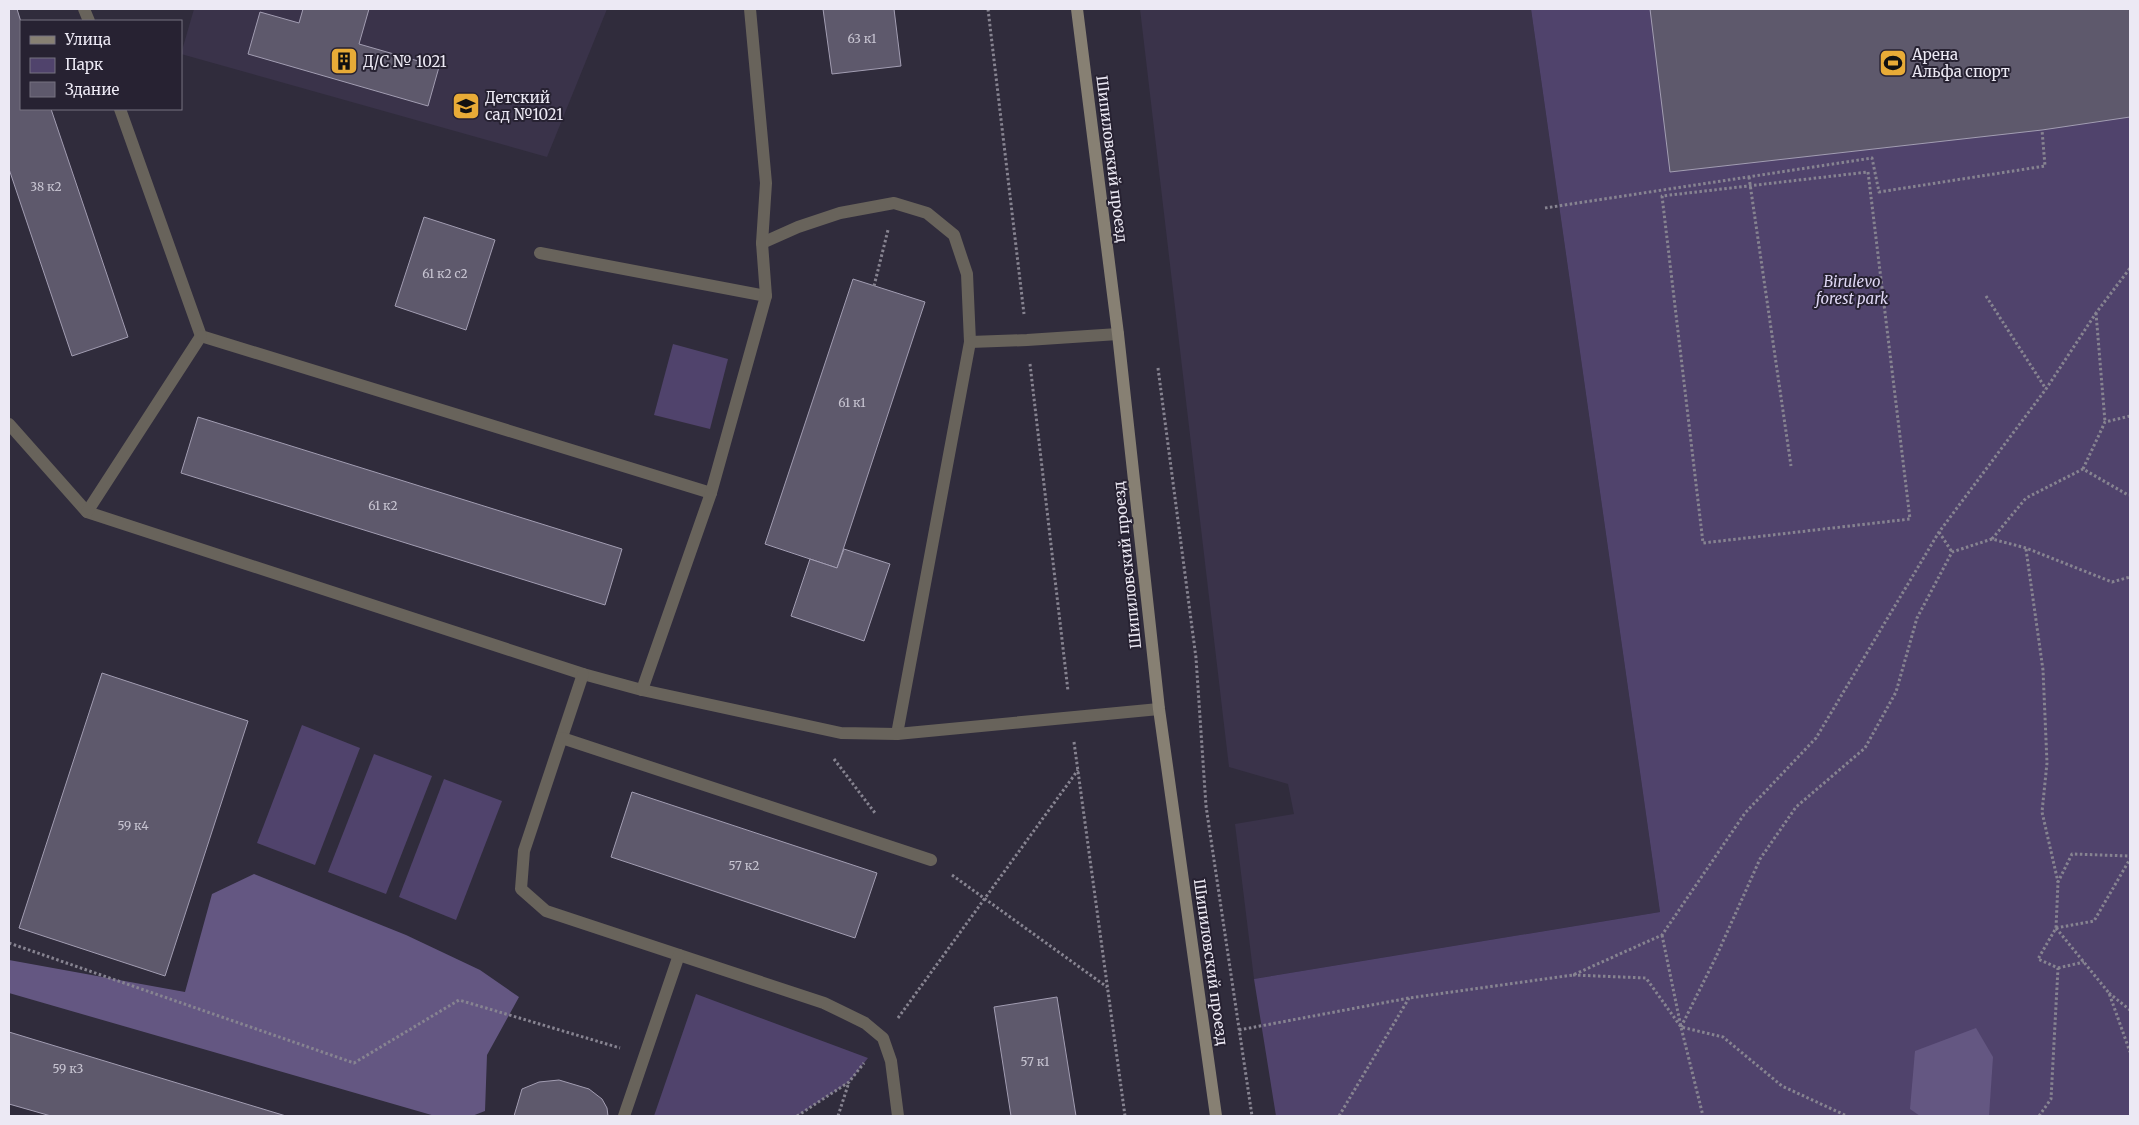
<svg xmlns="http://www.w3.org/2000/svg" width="2139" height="1125" font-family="Merriweather,serif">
<rect width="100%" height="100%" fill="#302c3c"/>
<!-- built -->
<g fill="#3a334a">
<polygon points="194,9 607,9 547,157 181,54"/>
<polygon points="1140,9 1531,9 1660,912 1254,979 1235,824 1294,814 1288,784 1229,767"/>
</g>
<!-- green -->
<g fill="#50436c">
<polygon points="1531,9 2130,9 2130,1116 1276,1116 1254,979 1660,912"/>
<polygon points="673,344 728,359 710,429 654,415"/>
<polygon points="302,725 360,748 315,865 257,843"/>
<polygon points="374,754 432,776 386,894 328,872"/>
<polygon points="444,779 502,801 456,920 399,897"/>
<polygon points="696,994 868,1058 849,1082 797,1116 654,1116"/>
</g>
<!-- forest -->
<g fill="#645782">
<polygon points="254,874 406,935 480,970 519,997 487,1055 485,1111 472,1116 435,1116 9,993 9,960 185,992 212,894"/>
<polygon points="1976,1028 1993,1057 1989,1116 1920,1116 1910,1109 1915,1051"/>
</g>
<!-- building -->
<g fill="#5e596c" stroke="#a29db2">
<polygon points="9,9 17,9 21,22 21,109 51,109 128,337 72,356 9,169"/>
<polygon points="303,9 369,9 359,44 439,67 428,106 248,54 260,12 299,23"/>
<polygon points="823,9 894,9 901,66 832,74"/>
<polygon points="1650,9 2130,9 2130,117 2042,130 1670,172"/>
<polygon points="424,217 495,240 466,330 395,306"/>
<polygon points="853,279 925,302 837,568 765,544"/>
<polygon points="198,417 622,549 605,605 181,473"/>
<polygon points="844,549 890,564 864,641 791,616 810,559 837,568"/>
<polygon points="102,673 248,721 165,976 19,928"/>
<polygon points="632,792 877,873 855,938 611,857"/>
<polygon points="1057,997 1076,1116 1011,1116 994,1007"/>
<polygon points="9,1032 286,1116 51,1116 9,1104"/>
<polygon points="559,1080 589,1089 602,1099 607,1108 608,1116 514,1116 522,1089 539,1082"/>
</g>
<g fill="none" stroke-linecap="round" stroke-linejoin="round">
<!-- path -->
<g stroke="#878491" stroke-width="3" stroke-dasharray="2.5 2.5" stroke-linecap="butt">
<polyline points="988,9 1024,314"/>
<polygon points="1868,172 1910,519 1703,543 1662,196"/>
<polyline points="1749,177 1791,466"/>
<polyline points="1545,208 1872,158 1879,192 2045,166 2042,130"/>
<polyline points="874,286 888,230"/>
<polyline points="1986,296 2046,389"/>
<polyline points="2096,313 2105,422"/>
<polyline points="1030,364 1068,691"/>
<polyline points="1158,368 1196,658 1206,806 1252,1116"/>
<polyline points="2083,469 2105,422 2130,416"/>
<polyline points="1939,532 1952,552"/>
<polyline points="1992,539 2026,498 2083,469 2128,495 2130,495"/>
<polyline points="2026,549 2043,670 2047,763 2042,812 2058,882"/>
<polyline points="1074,742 1125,1116"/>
<polyline points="834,759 875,813"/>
<polyline points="952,875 1107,987"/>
<polyline points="2056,928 2109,993 2130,1052"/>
<polyline points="2056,928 2094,921 2130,859"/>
<polyline points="1662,935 1681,1027 1703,1116"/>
<polyline points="9,943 354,1063 459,1000 620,1048"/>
<polyline points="2058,968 2084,962"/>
<polyline points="1573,975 1646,978 1681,1027 1723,1037 1782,1086 1847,1116"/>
<polyline points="2109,993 2130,1010"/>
<polyline points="898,1018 1078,770"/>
<polyline points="1681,1027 1716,957 1760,859 1796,807 1865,748 1896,692 1917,618 1952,552 1992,539 2026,548 2112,582 2130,577"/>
<polyline points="1239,1030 1409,998 1573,975 1662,935 1745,813 1816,738 1939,532 2046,389 2096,313 2130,268"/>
<polyline points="797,1116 849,1082 864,1063"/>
<polyline points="838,1116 849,1082"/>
<polyline points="1339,1116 1409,998"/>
<polyline points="2039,1116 2051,1099 2058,968 2038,959 2056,928 2058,882 2072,854 2130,856"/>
</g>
<!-- service -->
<g stroke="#68635b" stroke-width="12">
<polyline points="84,9 89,21"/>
<polyline points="120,109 201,336 711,493"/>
<polyline points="762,243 798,227 840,213 894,203 927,213 954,235 967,274 970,342 897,734"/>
<polyline points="540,253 766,296"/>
<polyline points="970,342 1027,340 1118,334"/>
<polyline points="9,424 87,512 583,674 642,690 841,733 897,734 1159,709"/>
<polyline points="87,512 201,336"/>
<polyline points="583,674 524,851 521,889 546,911 824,1003 865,1023 883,1038 891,1061 898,1116"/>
<polyline points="642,690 711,493 766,296 762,243 766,183 750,9"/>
<polyline points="562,738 931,860"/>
<polyline points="624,1116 679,955"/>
</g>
<!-- secondary -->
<polyline stroke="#878073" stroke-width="12" points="1077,9 1118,334 1159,709 1216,1116"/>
</g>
<!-- icons -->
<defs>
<g id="building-square" transform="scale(1.4375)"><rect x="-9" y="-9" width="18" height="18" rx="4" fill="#e8ab37" stroke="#272232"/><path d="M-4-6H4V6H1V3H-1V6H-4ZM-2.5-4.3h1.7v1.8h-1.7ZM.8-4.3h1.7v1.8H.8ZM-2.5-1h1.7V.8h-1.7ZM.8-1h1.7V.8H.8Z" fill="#111"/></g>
<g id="stadium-square" transform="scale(1.4375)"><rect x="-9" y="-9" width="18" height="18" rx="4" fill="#e8ab37" stroke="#272232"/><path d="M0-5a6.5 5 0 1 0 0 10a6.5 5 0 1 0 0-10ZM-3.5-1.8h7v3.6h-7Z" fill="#111"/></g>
<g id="school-square" transform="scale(1.4375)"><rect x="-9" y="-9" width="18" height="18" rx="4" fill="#e8ab37" stroke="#272232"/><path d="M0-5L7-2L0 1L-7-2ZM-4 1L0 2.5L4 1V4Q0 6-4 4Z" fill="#111"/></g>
</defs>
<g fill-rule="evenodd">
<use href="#building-square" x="344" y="61"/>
<use href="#stadium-square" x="1893" y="63"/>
<use href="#school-square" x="466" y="106"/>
</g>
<g text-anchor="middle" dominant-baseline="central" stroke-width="4" stroke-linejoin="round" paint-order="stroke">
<!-- number labels -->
<g font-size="12" fill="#c8c5d2">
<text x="862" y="38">63 к1</text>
<text x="46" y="186">38 к2</text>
<text x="445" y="273">61 к2 с2</text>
<text x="852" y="402">61 к1</text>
<text x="383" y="505">61 к2</text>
<text x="133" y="825">59 к4</text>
<text x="744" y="865">57 к2</text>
<text x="1035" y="1061">57 к1</text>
<text x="68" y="1068">59 к3</text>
</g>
<!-- poi labels -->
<g font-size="15" fill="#ece9f4" stroke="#272232" text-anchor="start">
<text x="1912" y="54">Арена<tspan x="1912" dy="17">Альфа спорт</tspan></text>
<text x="363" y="61">Д/C № 1021</text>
<text x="485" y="97">Детский<tspan x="485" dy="17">сад №1021</tspan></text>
</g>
<!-- street labels -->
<g font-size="15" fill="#ece9f4" stroke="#272232">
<text transform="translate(1112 159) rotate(83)">Шипиловский проезд</text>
<text transform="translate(1127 565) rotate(-96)">Шипиловский проезд</text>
<text transform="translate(1211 962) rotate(82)">Шипиловский проезд</text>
</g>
<!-- park labels -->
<g font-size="15" font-style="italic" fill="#dfd7f4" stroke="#272232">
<text x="1852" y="281">Birulevo<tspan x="1852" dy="17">forest park</tspan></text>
</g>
</g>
<!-- border -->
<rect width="2139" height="1125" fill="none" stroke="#ece9f4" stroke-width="20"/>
<!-- legend -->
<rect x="20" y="20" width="162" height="90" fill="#272232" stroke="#767280"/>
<rect x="30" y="36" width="25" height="8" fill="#878073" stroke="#767280"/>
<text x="65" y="45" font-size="15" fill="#ece9f4">Улица</text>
<rect x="30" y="58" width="25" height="15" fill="#50436c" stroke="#767280"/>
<text x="65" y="70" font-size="15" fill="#ece9f4">Парк</text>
<rect x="30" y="82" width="25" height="15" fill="#5e596c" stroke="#767280"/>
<text x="65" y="95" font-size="15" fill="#ece9f4">Здание</text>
</svg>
